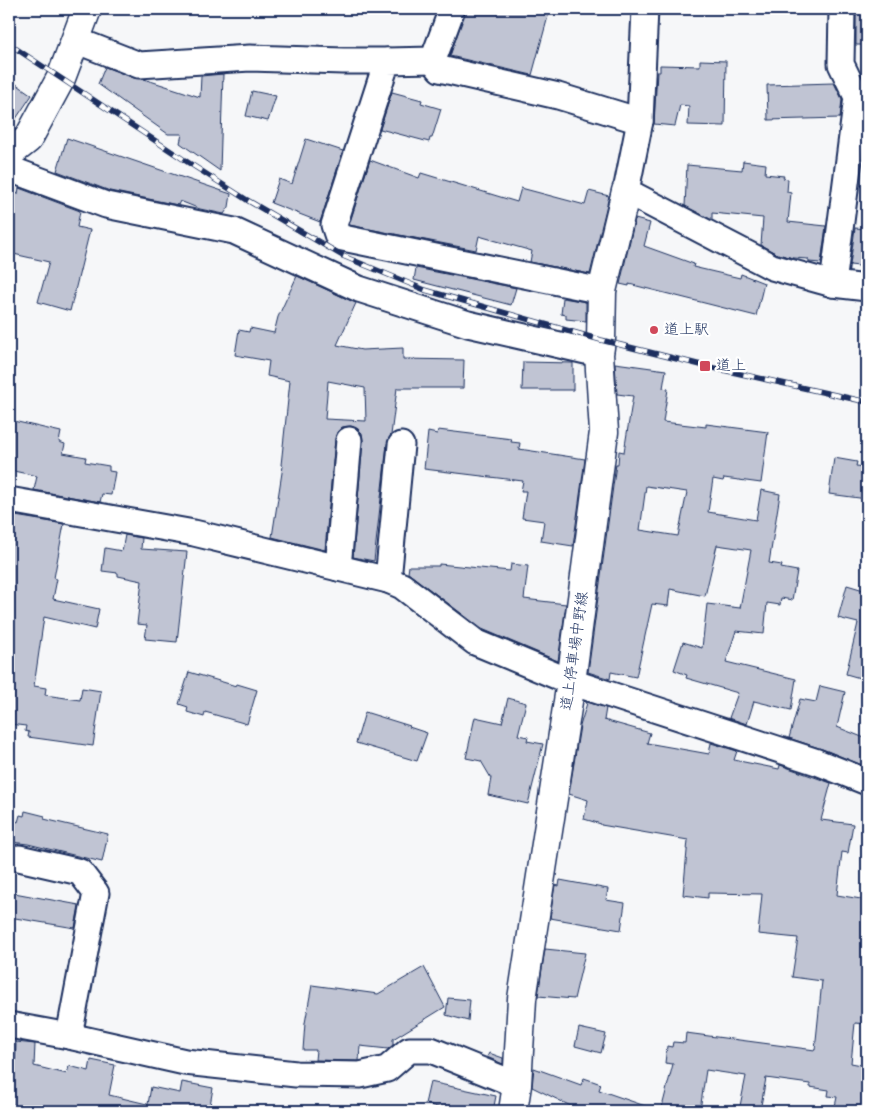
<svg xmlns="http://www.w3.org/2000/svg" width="876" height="1120" font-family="Mynerve,'Klee One',sans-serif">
<rect width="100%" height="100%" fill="#f6f7f9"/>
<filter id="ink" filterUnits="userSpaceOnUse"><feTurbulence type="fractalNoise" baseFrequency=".02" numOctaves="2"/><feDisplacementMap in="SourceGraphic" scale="10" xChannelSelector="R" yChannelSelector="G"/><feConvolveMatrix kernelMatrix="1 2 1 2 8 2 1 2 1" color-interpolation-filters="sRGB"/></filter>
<g filter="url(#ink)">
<!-- building -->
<g fill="#c0c4d3" stroke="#1b2f5e" fill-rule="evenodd">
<polygon points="466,9 550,9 532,75 450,56"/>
<rect x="856" y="9" width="11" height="36"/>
<polygon points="700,60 726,61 725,126 688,125 689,106 680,105 675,126 654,124 657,72 660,72 660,65 700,66"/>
<polygon points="105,67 134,78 144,79 200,97 201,76 223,74 220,171 180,143 182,134 168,134 98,84"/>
<polygon points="9,79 32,95 9,129"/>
<polygon points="834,83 842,99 840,118 768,120 767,85"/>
<polygon points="252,91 276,96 268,121 246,116"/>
<polygon points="392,92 422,100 421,103 441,109 432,138 430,138 429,142 380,129"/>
<polygon points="67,138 231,194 229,207 224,214 200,209 180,201 178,205 110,191 57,171"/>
<polygon points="306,139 343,151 320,222 271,203 279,179 292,184"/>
<polygon points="370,160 419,178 421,173 517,202 521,188 585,205 589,191 609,196 590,274 530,262 532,251 479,236 476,250 349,225"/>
<polygon points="743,161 766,164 765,174 784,176 783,178 788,179 787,192 791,193 788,222 826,226 821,263 809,262 808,259 794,258 777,254 761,245 763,218 712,213 712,220 685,206 687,165 742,170"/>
<polygon points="19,188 80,211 77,227 90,230 70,311 38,302 49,262 9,253 9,192 18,194"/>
<polygon points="635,219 650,223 644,246 694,264 693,267 740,278 741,274 764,283 756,316 629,284 629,286 620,284"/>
<polygon points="855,228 867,229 867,267 850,265"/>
<polygon points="416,268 516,288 511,305 414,280"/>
<path d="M297,276L356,303L337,345L362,350L403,348V359L464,360L463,388H397L391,435L387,444L374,561L353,557L363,441L362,433L358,429L351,426L342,427L337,432L335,439L325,550L272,537L283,466L281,465L290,381L267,376L269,361L235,355L239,330L249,332L250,328L274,333L278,317ZM328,381L365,388L366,421L325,419Z"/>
<polygon points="563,298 586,302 586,321 566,319 566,315 561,314"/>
<polygon points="523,362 573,363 573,390 522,390"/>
<path d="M615,363L666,370L663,388L668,389L663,422L706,427V424L768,432L761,483L724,478L723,481L713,479L708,512L756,520L761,490L780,494L769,563L782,565L781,568L797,571L792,600L781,598L780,605L767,603L764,634L736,631L726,662L796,679L791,710L754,701L747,724L729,718L738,693L686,678L687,675L674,670L683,642L702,648L707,604L740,608L751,550L717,545L705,596L670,589L668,606L652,604L636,677L611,672L610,679L588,672L616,464H618L619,451L624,452L633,396L617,394ZM646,486L687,492L678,536L640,530Z"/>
<polygon points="9,420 61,432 59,442 65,444 63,453 86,457 85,462 109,466 109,471 115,472 111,495 102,494 100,502 34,490 37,476 9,470"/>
<polygon points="438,430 512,439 511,442 520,443 519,449 585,459 573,546 541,541 544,521 522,518 526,491 521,491 523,481 424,469 428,432 437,434"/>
<polygon points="834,458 857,462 856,466 867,467 867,499 829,494"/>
<polygon points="9,515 64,524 54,578 57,579 53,599 99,609 95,629 44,617 34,686 46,688 45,695 80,700 82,688 101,691 93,746 28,737 29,732 25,731 26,726 9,724"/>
<polygon points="125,535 142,538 141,549 187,552 177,642 145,639 147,625 137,624 142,581 118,576 118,573 102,571 105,548 122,551"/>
<polygon points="439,564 510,571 511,564 528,566 524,599 566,604 558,661 482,629 408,573 409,566 439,566"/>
<polygon points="847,585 867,591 867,680 846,674 858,623 838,618"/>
<polygon points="189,672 236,686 237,684 257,690 247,724 205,712 204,717 187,712 188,707 179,704"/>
<polygon points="820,686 845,692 837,727 867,739 867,767 822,749 789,738 800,699 816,702"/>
<polygon points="508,698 526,703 518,735 528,737 527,741 543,744 528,804 488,795 491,778 481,761 466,758 475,717 502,723"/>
<polygon points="584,701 606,708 604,720 650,733 647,743 709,754 711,743 737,751 734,760 779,769 780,765 831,783 821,820 853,824 848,853 842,852 837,895 867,900 867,1024 855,1023 851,1063 867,1066 867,1111 834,1111 837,1097 828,1096 829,1090 810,1087 810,1084 766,1078 760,1111 739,1111 746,1076 706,1070 700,1110 691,1108 690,1111 661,1111 673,1064 665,1063 667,1046 672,1047 673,1042 685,1043 686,1033 815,1050 822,981 792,977 798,938 758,934 762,894 708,893 708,898 683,895 688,840 601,825 601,824 584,819 588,800 569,794 580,726 587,703"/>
<polygon points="365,712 410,726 409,727 427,733 417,761 356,743"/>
<polygon points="25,811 45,816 44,819 108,834 102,862 28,844 11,842 16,821 18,822 20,815 24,816"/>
<polygon points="560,880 608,889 606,900 625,903 621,930 550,918 555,885 559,886"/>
<polygon points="9,892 79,905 75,928 9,917"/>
<polygon points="545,949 585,953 574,999 538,996"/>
<polygon points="424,967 445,1007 393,1039 393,1045 388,1049 360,1046 359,1061 315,1060 316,1050 303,1050 305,1023 312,985 378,994"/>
<polygon points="448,998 470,1000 468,1021 446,1015"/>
<polygon points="579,1028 606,1034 601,1053 575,1046"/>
<polygon points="16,1042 35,1044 34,1066 67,1074 69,1066 89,1071 91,1060 115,1065 109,1095 147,1104 147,1110 151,1087 180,1093 182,1082 213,1088 209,1111 9,1111 9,1067 15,1068"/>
<polygon points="489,1053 503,1058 503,1064 487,1057"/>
<polygon points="534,1068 581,1085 584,1078 601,1084 599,1090 651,1108 650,1111 581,1111 532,1087"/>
<polygon points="430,1082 496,1096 493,1111 441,1111 442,1108 425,1104"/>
</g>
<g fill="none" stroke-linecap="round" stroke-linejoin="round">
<!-- street casing -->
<g stroke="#1b2f5e" stroke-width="29">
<g id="street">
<polyline points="452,9 433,60 387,61 334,225 338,237 602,291"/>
<polyline points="645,9 640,121 626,191 772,267 833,284 867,288"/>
<polyline points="75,40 139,65 250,58 343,61 387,61"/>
<polyline points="433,60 440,69 558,96 640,121"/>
<polyline points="9,167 15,171 106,205 234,231 359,289 468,324 599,354"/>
<polyline points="833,284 857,97 841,64 842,9"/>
<polyline points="9,500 194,533 388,580 402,586 475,642 571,682 817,762 867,782"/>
<polyline points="338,568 349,440"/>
<polyline points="388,580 401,445"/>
<polyline points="19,858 80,872 96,893 69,1036"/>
<polyline points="9,1025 69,1036 185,1062 296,1074 360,1075 387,1069 409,1050 431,1050 517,1085"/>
</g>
</g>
<!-- secondary casing -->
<g stroke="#1b2f5e" stroke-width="31">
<g id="secondary">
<polyline points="9,154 28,139 61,78 87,9"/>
<polyline points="513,1111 517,1085 522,999 571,682 604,432 599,354 601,340 602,291 626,191"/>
</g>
</g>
<!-- street -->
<use href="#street" stroke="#fff" stroke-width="25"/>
<!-- secondary -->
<use href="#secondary" stroke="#fff" stroke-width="28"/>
<!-- rail casing -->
<g stroke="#1b2f5e" stroke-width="5.5">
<polyline id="rail" points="9,44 189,163 247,200 343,256 425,290 601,340 705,366 867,402"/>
</g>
<!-- rail -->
<use href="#rail" stroke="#fff" stroke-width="4" stroke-dasharray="11" stroke-linecap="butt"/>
</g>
</g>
<!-- markers -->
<g fill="#d1495b" stroke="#fff" stroke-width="2">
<circle cx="654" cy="330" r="5"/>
<rect x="699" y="360" width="12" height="12" rx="2.5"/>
</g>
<g text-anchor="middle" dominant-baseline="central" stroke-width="4.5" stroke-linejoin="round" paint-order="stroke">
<!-- poi labels -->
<g font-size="15" fill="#1b2f5e" stroke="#fff" text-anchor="start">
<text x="664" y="330">道上駅</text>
<text x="716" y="366">道上</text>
</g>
<!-- street labels -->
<g font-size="15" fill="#1b2f5e" stroke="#fff">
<text transform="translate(575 651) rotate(-82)">道上停車場中野線</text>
</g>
</g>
<!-- margin -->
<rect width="876" height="1120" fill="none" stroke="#fff" stroke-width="30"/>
<rect x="15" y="15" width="846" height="1090" fill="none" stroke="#1b2f5e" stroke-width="2" filter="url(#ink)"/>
</svg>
